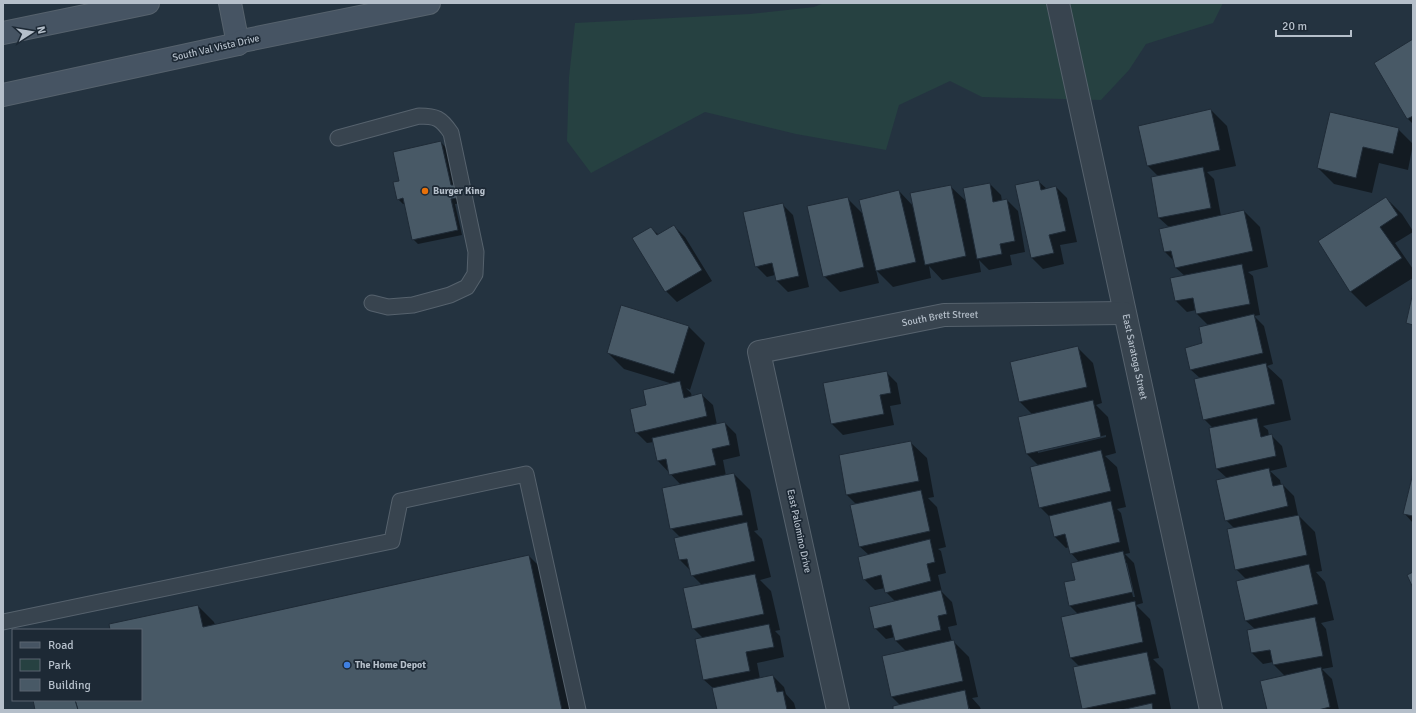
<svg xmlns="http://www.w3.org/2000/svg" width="1416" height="713" font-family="Signika,sans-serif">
<rect width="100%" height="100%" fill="#243340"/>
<!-- green -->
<polygon fill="#264141" points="824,3 1223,3 1213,23 1146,44 1129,70 1101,100 982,97 950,81 899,105 886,150 796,134 705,112 591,173 567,141 569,77 575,23 750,14 814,7"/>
<!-- shadow -->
<g fill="#0007" fill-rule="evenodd">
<polygon points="1413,40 1413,124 1408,119 1375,63"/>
<polygon points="1211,110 1227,126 1236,166 1207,172 1214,179 1221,216 1244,211 1260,227 1268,267 1248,272 1253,276 1260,315 1254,316 1264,326 1273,364 1267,366 1282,380 1291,420 1263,426 1268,430 1269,436 1271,435 1282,446 1287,467 1270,471 1280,480 1281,485 1283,485 1294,496 1298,515 1315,532 1322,571 1316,572 1325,582 1334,620 1321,623 1326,629 1333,667 1322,669 1332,679 1339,710 1268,710 1285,676 1274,665 1273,662 1263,664 1252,653 1248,630 1255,629 1246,621 1247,580 1236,569 1235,529 1226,520 1227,478 1217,469 1213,428 1204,419 1201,379 1191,370 1204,344 1209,326 1197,314 1196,310 1187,312 1176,301 1172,279 1185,276 1176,268 1175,262 1165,252 1160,229 1169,227 1159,218 1152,178 1159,177 1148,166 1139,126"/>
<polygon points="1398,129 1413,144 1408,170 1379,163 1372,193 1334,184 1318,168"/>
<polygon points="441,142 446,148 455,187 461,203 455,204 462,235 418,244 413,239 405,204 403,204 398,199 400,182"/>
<polygon points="1038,181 1047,189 1056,187 1067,198 1077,242 1060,245 1064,264 1043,269 1032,258 1016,186"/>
<polygon points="990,184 1001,195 1002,201 1007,200 1018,211 1025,252 1010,255 1012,265 989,270 979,260 981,272 942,280 929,266 931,278 893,287 876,270 879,283 840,292 824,276 847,198 863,214 899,191 914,207 950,186 967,202"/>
<polygon points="1386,198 1402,214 1413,231 1413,232 1395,243 1413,269 1413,278 1366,307 1350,291"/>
<polygon points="782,204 793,215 809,287 788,292 777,281 775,275 767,277 756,266"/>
<polygon points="674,226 685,237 712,281 677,302 666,291 634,238 651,228 659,235"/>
<polygon points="689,327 705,343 690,390 686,388 691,393 692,397 702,395 713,405 717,425 725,423 736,434 740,456 723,460 726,476 734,474 750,490 758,530 754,531 762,539 771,577 760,580 771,591 780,630 775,631 780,636 784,657 757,663 760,679 773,676 784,687 786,694 794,703 796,710 718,710 713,688 704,680 703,638 693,628 702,585 692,575 691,571 680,560 681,538 671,528 681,485 658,461 654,442 647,443 636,432 647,406 673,384 624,369 608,353"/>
<path d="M1077,347L1093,363L1102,403L1096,405L1108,417L1116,453L1105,456L1117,467L1126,507L1117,509L1121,513L1130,553L1125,554L1134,563L1143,603L1136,605L1150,619L1159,658L1153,659L1163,669L1171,709L1084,710L1083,708L1080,667L1071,658L1063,618L1079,615L1070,606L1065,583L1076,581L1079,562L1071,553L1069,547L1066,548L1055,537L1050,517L1040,507L1039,466L1027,454L1019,418L1033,415L1020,402L1011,363ZM1106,435V437L1038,453V451ZM1125,563H1127L1135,597H1133Z"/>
<polygon points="886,372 897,383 901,404 890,406 894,425 843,435 832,424"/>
<polygon points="910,442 927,458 934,497 928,498 937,507 946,547 938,549 941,551 946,573 938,575 942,592 952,602 957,625 948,627 952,642 953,641 969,657 978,697 972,698 980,707 981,710 970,710 970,708 968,708 968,710 894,710 901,706 892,697 883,657 907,652 896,641 895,637 886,639 875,628 896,602 886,592 885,588 875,590 864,579 869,555 859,546 857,505 847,495 840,456"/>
<polygon points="1413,477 1413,523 1404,513"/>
<polygon points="529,556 545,572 574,710 36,710 34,700 141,700 141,630 112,630 198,606 214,622 215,625"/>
</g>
<!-- building -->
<g fill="#485966" stroke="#1f2b37">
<polygon points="1413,39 1413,116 1407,119 1374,63"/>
<polygon points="1211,109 1220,150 1147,166 1138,126"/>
<polygon points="1330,112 1399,128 1393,154 1363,147 1356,178 1317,168"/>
<polygon points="441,141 451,185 454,185 457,198 451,199 458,230 412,240 403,198 397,200 393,182 399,181 393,152"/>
<polygon points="1203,167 1211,208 1158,218 1151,177"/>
<polygon points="1039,180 1041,190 1056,186 1066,231 1049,235 1054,253 1031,258 1015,185"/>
<polygon points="990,183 993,202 1007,199 1015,241 1000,244 1002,254 977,259 963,188"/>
<polygon points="951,185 966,256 925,265 910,193"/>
<polygon points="899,190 916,262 876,271 859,200"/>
<polygon points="848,197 864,267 823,277 807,206"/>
<polygon points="1386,197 1398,215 1380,227 1402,258 1350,292 1318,241"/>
<polygon points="783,203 799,276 776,281 772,263 755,267 743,212"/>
<polygon points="1244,210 1253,251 1175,268 1171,251 1164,252 1159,229"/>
<polygon points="674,225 702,270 665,292 632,238 651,227 657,235"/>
<polygon points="1242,264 1250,304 1196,314 1193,298 1175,301 1170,278"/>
<polygon points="1413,292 1413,325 1406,323"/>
<polygon points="621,305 689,326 674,374 607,353"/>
<polygon points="1254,314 1263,353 1190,370 1185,348 1202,343 1199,327"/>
<polygon points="1078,346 1087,387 1019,402 1010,362"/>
<polygon points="1266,363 1275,404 1203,420 1194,379"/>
<polygon points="887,371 891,393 880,395 884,414 831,424 823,383"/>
<polygon points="680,381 684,398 702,393 707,416 635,433 630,409 646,405 643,390"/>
<polygon points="1093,400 1101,437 1026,454 1018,417"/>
<polygon points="1257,418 1261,437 1272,434 1276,456 1216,469 1209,428"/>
<polygon points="725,422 730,445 712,449 716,465 669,475 666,459 657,461 652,438"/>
<polygon points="911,441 919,481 846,495 839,455"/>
<polygon points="1101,450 1111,491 1039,508 1030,467"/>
<polygon points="1269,468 1273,486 1283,484 1288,506 1225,521 1216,480"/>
<polygon points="734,473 743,515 670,529 662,488"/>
<polygon points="1413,473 1413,516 1403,514"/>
<polygon points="921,490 930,531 859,547 850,505"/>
<polygon points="1111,501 1120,542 1070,554 1065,534 1054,537 1049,516"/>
<polygon points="1299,515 1307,555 1235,570 1227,529"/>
<polygon points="747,522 755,561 691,576 687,559 679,560 674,538"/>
<polygon points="930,539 935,562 927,564 931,581 885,593 881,575 863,580 858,557"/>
<polygon points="1123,551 1133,592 1069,606 1064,582 1075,580 1071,563"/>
<polygon points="529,555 562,710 78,710 75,700 141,700 141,630 110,630 109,624 198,605 203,627"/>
<polygon points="1309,564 1318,604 1245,621 1236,581"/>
<polygon points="1413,572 1413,588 1407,575"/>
<polygon points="755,574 764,614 692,629 683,588"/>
<polygon points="941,590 947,614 938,616 941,630 895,641 891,625 874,629 869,607"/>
<polygon points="1135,601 1143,642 1070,658 1061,617"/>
<polygon points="1315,617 1323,656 1273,665 1270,650 1251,653 1247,630"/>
<polygon points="769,624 774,647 746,652 750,671 703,680 695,639"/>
<polygon points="954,640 963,681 891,697 882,656"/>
<polygon points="1147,652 1156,694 1082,709 1073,667"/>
<polygon points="1321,667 1330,707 1318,710 1267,710 1260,681"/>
<polygon points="773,675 777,692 783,691 787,710 717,710 712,688"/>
<polygon points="965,690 969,710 893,710 893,706"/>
<polygon points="33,700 75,700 78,710 35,710"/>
<polygon points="1152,703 1153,710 1121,710"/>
</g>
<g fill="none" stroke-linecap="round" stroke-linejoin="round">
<!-- lane casing -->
<g stroke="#56626d" stroke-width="17">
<g id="lane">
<path d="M338,138L419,116C436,116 441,118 451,133L476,252L475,274L467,287L450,295L413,305L388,307L372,303"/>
<polyline points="3,622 392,541 400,501 526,474 578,710"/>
</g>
</g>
<!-- street casing -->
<g stroke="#56626d" stroke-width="24">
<g id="street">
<path id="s1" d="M1058,3L1211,710"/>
<path id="s2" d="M838,710L759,352L944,315L1124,313"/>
</g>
</g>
<!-- secondary casing -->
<g stroke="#56626d" stroke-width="24">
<g id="secondary">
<polyline points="230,3 238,44"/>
<polyline points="3,33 148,3"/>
<polyline points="3,95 238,44 242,41 429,3"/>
</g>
</g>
<!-- lane -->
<use href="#lane" stroke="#38444f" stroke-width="15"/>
<!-- street -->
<use href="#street" stroke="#38444f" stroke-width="22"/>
<!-- secondary -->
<use href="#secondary" stroke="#465463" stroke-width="22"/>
</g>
<!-- markers -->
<circle fill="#e8710a" stroke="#1d2935" stroke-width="1.5" cx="425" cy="191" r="4"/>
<circle fill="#3f7fe0" stroke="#1d2935" stroke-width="1.5" cx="347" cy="665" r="4"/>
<g text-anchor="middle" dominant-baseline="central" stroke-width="3.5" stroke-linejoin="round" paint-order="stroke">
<!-- street labels -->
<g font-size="10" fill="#b5bfca" stroke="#1d2935">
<text transform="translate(216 48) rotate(-13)">South Val Vista Drive</text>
<text stroke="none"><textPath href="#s2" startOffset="551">South Brett Street</textPath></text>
<text stroke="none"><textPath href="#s1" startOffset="362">East Saratoga Street</textPath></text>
<text transform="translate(799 531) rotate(78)">East Palomino Drive</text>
</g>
<!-- poi labels -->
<g font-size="10" font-weight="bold" fill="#b5bfca" stroke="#1d2935" text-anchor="start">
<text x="433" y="191">Burger King</text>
<text x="355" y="665">The Home Depot</text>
</g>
</g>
<!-- border -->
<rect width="1416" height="713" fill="none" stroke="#b5bfca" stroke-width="8"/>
<!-- legend -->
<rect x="12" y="629" width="130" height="72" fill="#1d2935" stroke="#5a6571"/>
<rect x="20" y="642" width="20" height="6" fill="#465463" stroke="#5a6571"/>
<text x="48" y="649" font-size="12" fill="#b5bfca">Road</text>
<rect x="20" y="659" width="20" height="12" fill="#264141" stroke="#5a6571"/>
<text x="48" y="669" font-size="12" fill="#b5bfca">Park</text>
<rect x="20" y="679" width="20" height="12" fill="#485966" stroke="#5a6571"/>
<text x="48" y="689" font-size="12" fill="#b5bfca">Building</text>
<!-- north arrow -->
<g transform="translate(32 32) rotate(78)" stroke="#1d2935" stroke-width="3" paint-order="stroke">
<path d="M0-3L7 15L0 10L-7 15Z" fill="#b5bfca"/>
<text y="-6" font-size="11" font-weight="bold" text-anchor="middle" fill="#b5bfca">N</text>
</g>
<!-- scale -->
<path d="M1276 30v6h75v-6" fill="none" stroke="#b5bfca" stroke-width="2"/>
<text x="1282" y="30" font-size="12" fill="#b5bfca" stroke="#1d2935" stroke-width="3" paint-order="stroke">20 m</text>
</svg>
